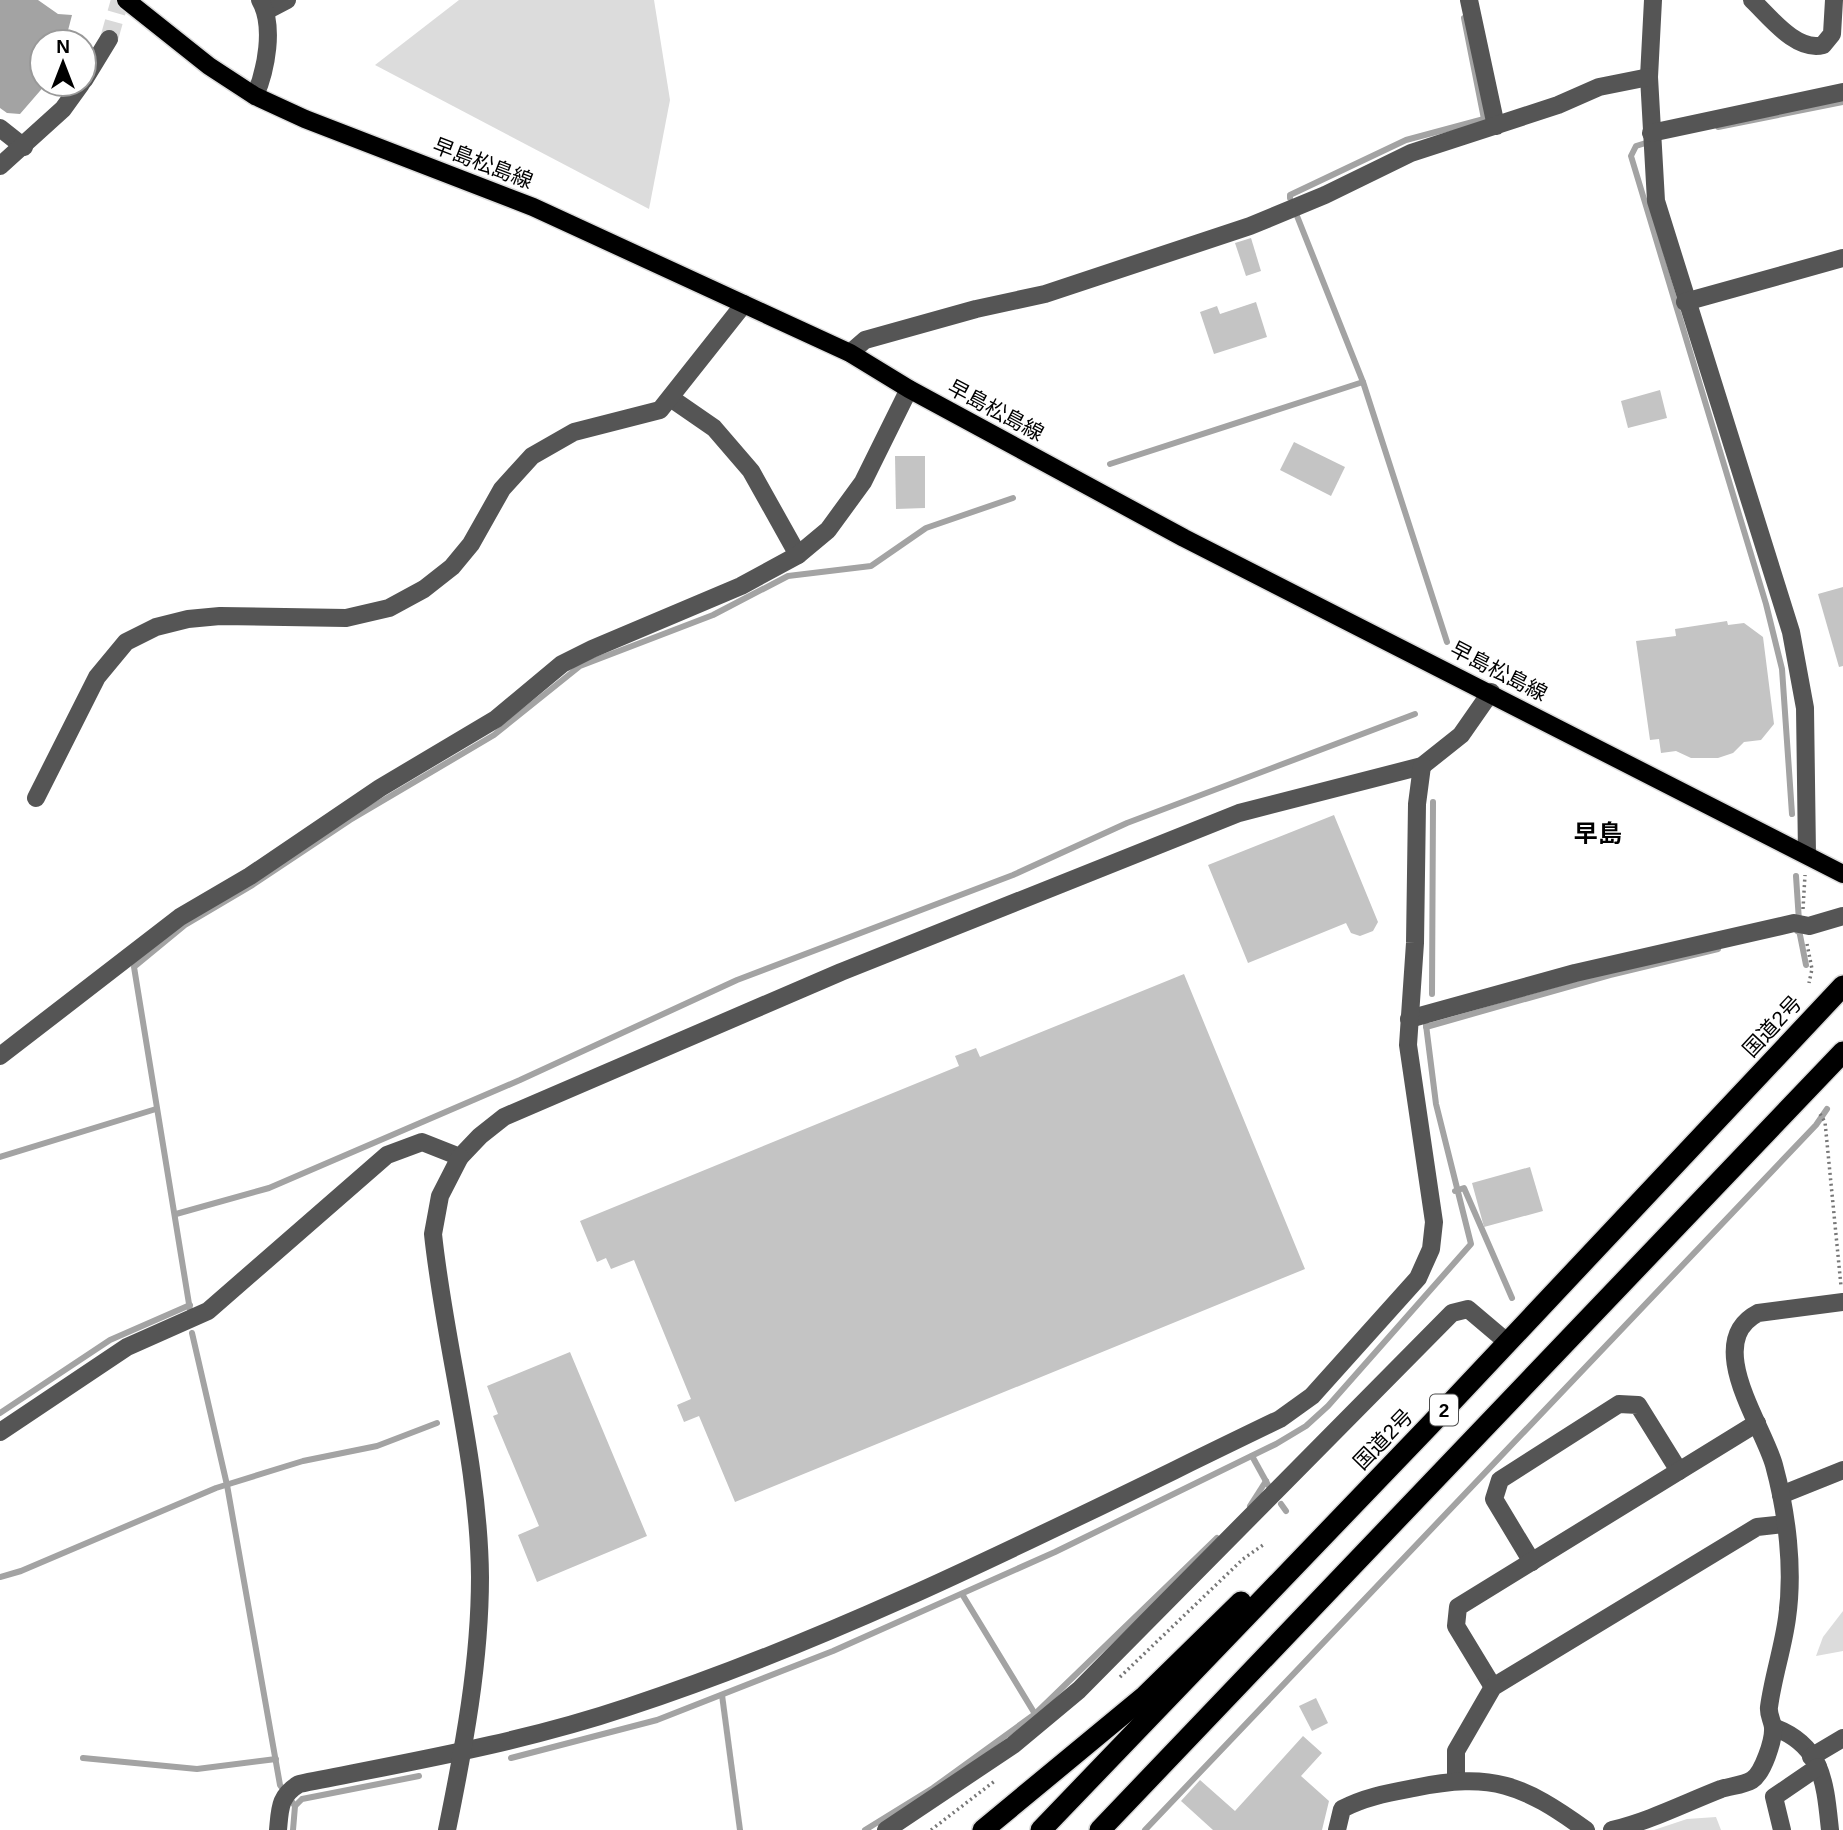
<svg xmlns="http://www.w3.org/2000/svg" width="1843" height="1830" font-family="Helvetica,'Noto Sans JP',sans-serif">
<rect width="100%" height="100%" fill="#fff"/>
<!-- green -->
<g fill="#dcdcdc">
<polygon points="459,0 654,0 670,100 649,209 375,65"/>
<polygon points="1843,1611 1843,1651 1816,1656 1823,1637"/>
<polygon points="1716,1817 1721,1830 1654,1830 1687,1819"/>
</g>
<!-- water -->
<polygon fill="#a3a3a3" points="0,0 38,0 58,14 72,15 65,42 42,42 42,84 46,84 20,114 7,113 0,108"/>
<g fill="none" stroke-linecap="round" stroke-linejoin="round">
<!-- stream -->
<g stroke="#a3a3a3" stroke-width="6">
<polyline points="1718,127 1843,102"/>
<polyline points="1649,142 1636,146 1631,156 1766,604 1782,669 1792,814"/>
<polyline points="1290,198 1290,195 1406,140 1484,119 1464,18"/>
<polyline points="1297,216 1363,382 1447,642"/>
<polyline points="1110,464 1363,382"/>
<polyline points="1796,876 1799,921"/>
<polyline points="1797,931 1799,930 1806,965"/>
<polyline points="1432,994 1433,802"/>
<polyline points="1426,1027 1610,975 1718,949"/>
<polyline points="0,1157 156,1109"/>
<polyline points="1455,1191 1464,1188 1512,1298"/>
<polyline points="176,1214 269,1188 520,1080 737,980 1013,875 1127,823 1415,714"/>
<polyline points="190,1310 134,967 185,925 251,886 350,820 494,735 580,666 713,615 788,576 871,566 926,528 1013,498"/>
<polyline points="192,1333 227,1485 280,1785 295,1806 293,1830"/>
<polyline points="0,1413 110,1340 190,1305"/>
<polyline points="1252,1456 1268,1485"/>
<polyline points="1281,1504 1286,1511"/>
<polyline points="1250,1506 1266,1481"/>
<polyline points="0,1577 21,1571 216,1488 303,1461 377,1446 437,1423"/>
<polyline points="962,1594 1035,1714"/>
<polyline points="722,1695 740,1830"/>
<polyline points="83,1758 197,1769 276,1759"/>
<polyline points="511,1758 657,1720 833,1651 1055,1552 1276,1444 1306,1426 1328,1406 1471,1244 1436,1104 1426,1025"/>
<polyline points="295,1806 302,1799 419,1776"/>
<polyline points="865,1830 933,1788 1035,1714 1217,1538"/>
<polyline points="1145,1830 1816,1125 1827,1109"/>
</g>
</g>
<!-- building -->
<g fill="#c4c4c4">
<polygon points="1251,238 1261,271 1246,276 1235,243"/>
<polygon points="1256,302 1267,337 1214,354 1200,312 1217,306 1220,314"/>
<polygon points="1660,390 1667,418 1628,428 1621,401"/>
<polygon points="1294,442 1345,467 1331,496 1280,470"/>
<polygon points="895,456 925,456 925,508 896,509"/>
<polygon points="1843,587 1843,666 1839,667 1818,594"/>
<polygon points="1727,621 1728,625 1744,623 1763,637 1774,724 1761,740 1744,742 1733,753 1718,758 1691,758 1676,751 1661,753 1659,739 1650,740 1636,641 1676,636 1675,629"/>
<polygon points="1334,815 1378,922 1373,931 1360,936 1351,933 1346,923 1248,963 1208,865"/>
<polygon points="1184,974 1305,1269 735,1502 699,1416 684,1422 677,1405 691,1399 634,1260 611,1269 606,1258 597,1262 580,1221 959,1066 955,1056 976,1048 980,1057"/>
<polygon points="1530,1167 1543,1211 1484,1227 1472,1183"/>
<polygon points="570,1352 647,1536 537,1582 518,1535 539,1526 493,1416 498,1414 487,1386"/>
<polygon points="1316,1698 1328,1723 1312,1731 1299,1706"/>
<polygon points="1303,1736 1322,1753 1301,1776 1329,1801 1322,1830 1213,1830 1181,1801 1200,1780 1235,1811"/>
</g>
<g fill="none" stroke-linecap="round" stroke-linejoin="round">
<!-- minor-tunnel -->
<polyline stroke="#d9d9d9" stroke-width="18" stroke-dasharray="18 9" stroke-linecap="butt" points="109,39 120,0"/>
<!-- major casing -->
<g stroke="#dbdbdb" stroke-width="21">
<polyline id="major" points="126,0 209,66 255,96 305,119 533,207 850,353 909,389 1184,538 1843,874"/>
</g>
<!-- highway casing -->
<g stroke="#dbdbdb" stroke-width="24">
<g id="highway">
<polyline points="983,1830 1145,1696 1241,1602"/>
<polyline points="1041,1830 1430,1425 1843,986"/>
<polyline points="1100,1830 1843,1052"/>
</g>
</g>
<!-- path -->
<g stroke="#777" stroke-width="3.5" stroke-dasharray="2 3.5" stroke-linecap="butt">
<polyline points="1803,909 1805,875"/>
<polyline points="1807,944 1812,969 1809,983"/>
<polyline points="1820,1114 1825,1122 1841,1286"/>
<polyline points="1120,1677 1243,1559 1263,1545"/>
<polyline points="931,1830 996,1780"/>
</g>
<!-- minor -->
<g stroke="#555" stroke-width="18">
<polyline points="1469,0 1496,126"/>
<polyline points="1653,0 1649,77 1656,201 1791,632 1805,708 1807,854"/>
<path d="M1752,0C1770,17 1796,52 1823,45L1832,34L1834,0"/>
<polyline points="266,11 287,0"/>
<polyline points="84,80 109,39"/>
<path d="M255,96C266,70 275,26 260,0"/>
<polyline points="0,128 24,147"/>
<polyline points="1651,133 1843,92"/>
<polyline points="0,166 63,109 81,84"/>
<polyline points="1685,302 1843,258"/>
<polyline points="850,353 865,340 976,309 1045,294 1250,226 1325,195 1411,153 1558,105 1599,87 1649,77"/>
<polyline points="672,399 714,428 751,471 798,555"/>
<polyline points="36,798 97,677 126,642 156,627 188,619 220,616 346,618 389,608 424,589 452,567 471,544 502,489 532,456 574,432 660,410 744,304"/>
<polyline points="1409,1019 1575,973 1794,923 1809,926 1843,916"/>
<polyline points="0,1056 180,917 250,876 380,788 496,719 562,664 592,649 741,586 798,555 828,530 863,482 909,389"/>
<polyline points="0,1432 127,1347 208,1311 387,1155 422,1142 460,1157 480,1136 504,1117 841,972 1239,813 1422,766 1461,735 1491,692"/>
<polyline points="1781,1495 1843,1470"/>
<polyline points="1532,1562 1494,1499 1500,1480 1619,1404 1638,1405 1679,1471"/>
<polyline points="1493,1687 1456,1626 1458,1607 1757,1423"/>
<path d="M1773,1727C1823,1745 1825,1783 1830,1830"/>
<polyline points="1811,1757 1843,1738"/>
<polyline points="1456,1779 1456,1751 1493,1687 1757,1527 1784,1524"/>
<path d="M278,1830C280,1809 279,1796 299,1784C409,1762 521,1743 628,1707C853,1633 1066,1522 1280,1419L1312,1396L1418,1278L1431,1249L1434,1222L1408,1045L1415,943L1417,804L1422,766"/>
<path d="M447,1830C464,1747 480,1662 480,1577C479,1462 445,1348 433,1234L440,1196L460,1157"/>
<polyline points="886,1830 1013,1745 1079,1690 1452,1313 1468,1309 1507,1342"/>
<path d="M1337,1830L1342,1809C1365,1797 1388,1793 1414,1788C1492,1772 1522,1784 1586,1830"/>
<path d="M1612,1830C1650,1821 1685,1803 1721,1789C1730,1786 1744,1785 1752,1780C1763,1773 1774,1740 1773,1727C1772,1720 1768,1714 1769,1707C1773,1677 1783,1648 1787,1618C1794,1569 1787,1513 1774,1465C1763,1425 1702,1342 1758,1313L1843,1302"/>
<polyline points="1782,1830 1774,1797 1818,1767"/>
</g>
<!-- major -->
<use href="#major" stroke="#000" stroke-width="18"/>
<!-- highway -->
<use href="#highway" stroke="#000" stroke-width="21"/>
</g>
<g text-anchor="middle" dominant-baseline="central" stroke-width="6" stroke-linejoin="round" paint-order="stroke">
<!-- shield labels -->
<rect fill="#fff" stroke="#4c4c4c" stroke-width="2" x="1430" y="1394.5" width="28" height="31" rx="5"/>
<g font-size="19" font-weight="bold" fill="#000">
<text x="1444" y="1410">2</text>
</g>
<!-- street labels -->
<g font-size="21" fill="#000" stroke="#fff">
<text transform="translate(483 163) rotate(21)">早島松島線</text>
<text transform="translate(996 410) rotate(28)">早島松島線</text>
<text transform="translate(1499 671) rotate(27)">早島松島線</text>
<text transform="translate(1772 1026) rotate(-47)">国道2号</text>
<text transform="translate(1383 1439) rotate(-46)">国道2号</text>
</g>
<!-- quarter labels -->
<g font-size="24" font-weight="bold" fill="#000" stroke="#fff">
<text x="1598" y="833">早島</text>
</g>
</g>
<!-- north arrow -->
<g transform="translate(63 63)"><circle r="33" fill="#ffffff" stroke="#999999" stroke-width="2"/>
<path d="M0-5L12 26L0 18L-12 26Z" fill="#000000"/>
<text y="-10" font-size="19" font-weight="bold" text-anchor="middle" fill="#000000">N</text>
</g>
</svg>
